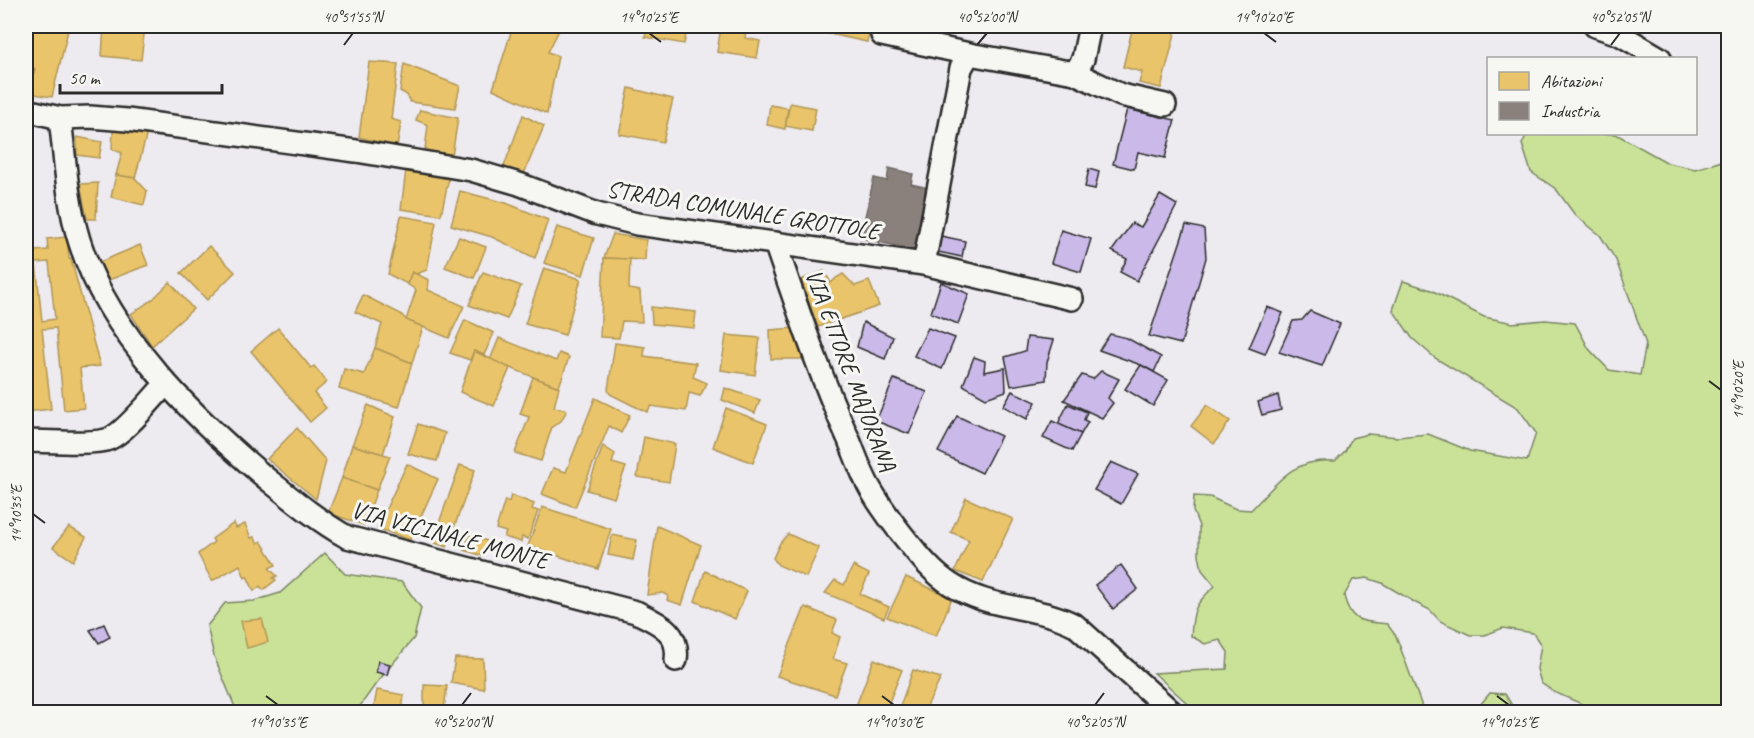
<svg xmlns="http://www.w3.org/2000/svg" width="1754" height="738" font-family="Caveat,sans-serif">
<rect width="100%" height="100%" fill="#edeaf0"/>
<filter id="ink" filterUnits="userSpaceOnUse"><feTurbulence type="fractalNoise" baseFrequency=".0167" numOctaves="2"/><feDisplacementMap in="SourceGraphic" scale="12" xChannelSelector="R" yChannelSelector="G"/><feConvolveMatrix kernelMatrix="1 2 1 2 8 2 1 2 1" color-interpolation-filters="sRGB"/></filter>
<g filter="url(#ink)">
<!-- green -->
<g fill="#cae298" stroke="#7a8662" stroke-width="1.5">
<path d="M1527,134H1616L1668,163L1695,169L1722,161L1728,149V712H1585L1582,704L1554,692L1541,683L1537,669L1541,645L1533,633L1503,628L1485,635H1470L1440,621L1430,610L1416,603L1382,583L1367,578L1353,580L1344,596C1351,624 1362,621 1387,624L1396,636L1424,712H1197L1154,673L1227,669L1228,652L1220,640L1205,644L1191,636C1193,608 1195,604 1215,586L1202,570L1199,555V526L1193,511L1194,496L1210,497L1236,509L1251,510C1278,483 1291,458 1335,461L1345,451L1352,438L1368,434L1398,437L1428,434L1470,451L1527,461L1536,433L1518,408L1435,358L1412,338L1393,310L1403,281L1431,290L1484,317L1513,323L1545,320L1575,323L1589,349L1609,370L1640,375L1646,344L1616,260L1600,235L1575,215L1556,189L1531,172L1522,144Z"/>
<polygon points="325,553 345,574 402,582 421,608 414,638 375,685 358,709 351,712 237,712 214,656 207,626 225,603 254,601 280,593"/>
<polygon points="1490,693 1505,694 1516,712 1474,712"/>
</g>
<!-- homes -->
<g fill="#e9c46a" stroke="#b09657" stroke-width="1.5" fill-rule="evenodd">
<polygon points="33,26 69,26 52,97 28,93 35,69 28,66 29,52 26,50 26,27 33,29"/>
<polygon points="104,26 145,26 141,60 102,56"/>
<polygon points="513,26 561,26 548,52 558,56 547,114 493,89"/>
<polygon points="647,26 688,26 684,44 645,37"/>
<polygon points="817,26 871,26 867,42 816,31"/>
<polygon points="1133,26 1177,26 1161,88 1139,83 1142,72 1123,67"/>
<polygon points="721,27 746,31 745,38 760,41 757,58 717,52"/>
<polygon points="369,62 398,64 391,119 401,122 397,147 359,137"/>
<polygon points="404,64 460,86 455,108 410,102 407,95 400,91"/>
<polygon points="26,65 35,69 28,93 26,92"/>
<polygon points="629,88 673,99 663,142 619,134"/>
<polygon points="790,103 816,108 812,131 785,126"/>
<polygon points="770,105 788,108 785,129 767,125"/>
<polygon points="420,110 458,118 451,162 424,157 428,125 416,120"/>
<polygon points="523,115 544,126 523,176 503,169"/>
<polygon points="113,131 147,133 135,178 116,175 122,153 112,149"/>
<polygon points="77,137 102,142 99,158 77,155"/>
<polygon points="406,170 449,177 441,215 401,209"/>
<polygon points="116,175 135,178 147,191 144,205 111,197"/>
<polygon points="98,183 96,219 87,219 80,184"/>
<polygon points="460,191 506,203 548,220 535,258 492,237 451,225"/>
<path d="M26,195H29L34,251L48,250L47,239L67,237L69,259H71L100,366L80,368L84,408L64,410L56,328L42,329L51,409L26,412ZM49,262L55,319L42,321L36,263Z"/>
<polygon points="401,216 436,222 427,270 416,274 412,272 407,284 388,274"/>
<polygon points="557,227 594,238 583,275 544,263"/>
<polygon points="613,234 646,240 645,260 604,258"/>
<polygon points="459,237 486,247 474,278 445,267"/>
<polygon points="140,245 148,265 106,281 100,262"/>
<polygon points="209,246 235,272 207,300 181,273"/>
<polygon points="604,258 630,259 629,289 640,291 642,322 622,321 619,338 600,337"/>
<polygon points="544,268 581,279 565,335 525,324"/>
<polygon points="824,271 831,283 836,278 843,274 855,286 869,281 879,306 818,327 801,280"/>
<polygon points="412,272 429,280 428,290 464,306 449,338 406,320 416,290 407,284"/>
<polygon points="483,272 521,286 507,319 469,305"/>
<polygon points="170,282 193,309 152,346 131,314 153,299"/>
<polygon points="363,295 401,314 406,320 423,327 412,363 375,348 382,324 355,312"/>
<polygon points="651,307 696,312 694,328 652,324"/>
<polygon points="465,320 494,333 484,355 474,351 470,360 450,353"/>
<polygon points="278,328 311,368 314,366 327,382 314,393 326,408 310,422 251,351"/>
<polygon points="794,328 805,359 771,359 770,330"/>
<polygon points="726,335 760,338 755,375 721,370"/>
<polygon points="499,338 556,361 559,353 569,357 559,387 490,360"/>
<polygon points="615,343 645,347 644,356 696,363 693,377 707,383 700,396 689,393 686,411 651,406 647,412 632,405 610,394 608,390"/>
<polygon points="375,348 412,363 399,407 339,389 344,369 364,374"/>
<polygon points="474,351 510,368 494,406 460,392"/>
<polygon points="533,377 559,387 554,407 567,410 561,421 552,427 541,461 515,453 529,417 520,414"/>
<polygon points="725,388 760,400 755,413 722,400"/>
<polygon points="595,398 630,415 621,433 609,426 575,507 542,494 553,468 566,472"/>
<polygon points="368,405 395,417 383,454 352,445"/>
<polygon points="1207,405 1230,421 1214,444 1191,426"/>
<polygon points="726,408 767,424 753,463 713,447"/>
<polygon points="418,424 445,433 437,461 408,454"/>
<polygon points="297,428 326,461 316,499 267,459"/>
<polygon points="644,437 675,444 669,482 637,477"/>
<polygon points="352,445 390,456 377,490 342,478"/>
<polygon points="603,446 615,454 612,463 626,467 614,498 587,490"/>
<polygon points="407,464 438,479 410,540 377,528"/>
<polygon points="460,465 475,470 447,547 432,542"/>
<polygon points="342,478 377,490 364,525 328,513"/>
<polygon points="511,495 534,504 532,509 538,511 528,539 522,537 521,542 504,537 506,532 496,529 505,500 509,502"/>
<polygon points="966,498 1013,519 983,582 955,571 969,540 951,532"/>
<polygon points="542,507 611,529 598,569 528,546"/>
<polygon points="234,523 236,528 245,524 251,538 254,537 258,543 261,541 276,565 269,568 277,576 273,578 276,580 263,590 260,586 254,591 247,576 245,578 240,565 212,581 198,554 214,542 212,539"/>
<polygon points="657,526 701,545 682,605 667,600 668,596 663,593 647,595"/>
<polygon points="69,527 86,537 73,561 53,547"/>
<polygon points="788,534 819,548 806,577 778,565 773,558 780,543"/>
<polygon points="469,535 487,541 483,556 464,550"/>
<polygon points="612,535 637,540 633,560 608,555"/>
<polygon points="853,566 869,574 860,594 889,607 884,618 825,593 835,580 844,585"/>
<polygon points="705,571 747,591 735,619 695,601"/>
<polygon points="906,577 952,598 936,636 887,617"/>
<polygon points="805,607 837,620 832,633 840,637 833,659 847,663 835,695 777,676"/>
<polygon points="262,619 268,642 247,648 241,621"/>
<polygon points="455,658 483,659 484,689 451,683"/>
<polygon points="874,659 902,670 885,712 857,712 854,711"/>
<polygon points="913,670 941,678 924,712 898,712"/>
<polygon points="424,685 447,686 444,709 424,708"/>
<polygon points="377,690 404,695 402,712 373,712"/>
</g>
<!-- industry -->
<polygon fill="#8a817c" stroke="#6e6764" stroke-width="1.5" points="889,168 913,174 911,184 929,188 915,250 860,238 874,178 887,181"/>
<!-- building -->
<g fill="#cab9e9" stroke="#2b2b2b" stroke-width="1.5">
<polygon points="1127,109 1175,120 1165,158 1138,152 1134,169 1113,164"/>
<polygon points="1089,169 1099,172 1095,189 1085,187"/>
<polygon points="1160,195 1177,205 1137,281 1120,272 1127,259 1112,251 1132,223 1141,227"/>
<polygon points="1186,225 1204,229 1206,258 1181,344 1149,336"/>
<polygon points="1061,230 1091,239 1081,272 1051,263"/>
<polygon points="941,236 965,241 962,257 938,252"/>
<polygon points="941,282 969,294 958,324 931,313"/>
<polygon points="1267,307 1283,313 1265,354 1249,348"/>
<polygon points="1310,311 1340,324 1322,366 1279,352 1293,321 1302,320"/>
<polygon points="863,322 893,337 885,359 857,347"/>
<polygon points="928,328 955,338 942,369 914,356"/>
<polygon points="1110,334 1127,338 1161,357 1154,372 1141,365 1099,350"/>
<polygon points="1027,337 1054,340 1047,362 1046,380 1011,386 1005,357 1025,351"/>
<polygon points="974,357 985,361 984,372 1005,368 1006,391 986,398 963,385"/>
<polygon points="1141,365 1168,380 1153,406 1125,389"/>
<polygon points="1101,371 1119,379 1108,398 1113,403 1102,418 1064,400 1082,375 1093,379"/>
<polygon points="894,379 927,392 909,434 876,421"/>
<polygon points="1012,391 1036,402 1027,419 1003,406"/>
<polygon points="1278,395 1281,410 1262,415 1258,402"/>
<polygon points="1068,404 1087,412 1084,420 1088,422 1081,434 1058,424"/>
<polygon points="957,416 1001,436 982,473 938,452"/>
<polygon points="1052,421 1081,434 1072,451 1043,438"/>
<polygon points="1111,462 1138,474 1121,504 1094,490"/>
<polygon points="1121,565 1138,589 1113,609 1095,585"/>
<polygon points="104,624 110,637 99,643 90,630"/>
<polygon points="378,661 390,664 387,675 376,672"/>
</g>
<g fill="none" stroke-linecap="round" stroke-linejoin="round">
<!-- minor casing -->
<g stroke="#2b2b2b" stroke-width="26">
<g id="minor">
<polyline points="1595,26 1619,34 1660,58"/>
<polyline points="882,35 969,54"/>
<polyline points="1075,73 1083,59 1090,26"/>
<polyline points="26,110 60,118 90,117 127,120 356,151 471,170 519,184 597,214 637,224 924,264 1072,299"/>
<path d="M60,118C65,159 67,201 79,240C108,334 192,416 266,478C292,499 317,520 347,537L636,612C658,623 680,631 676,660"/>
<path d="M775,243C798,310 820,376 849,440C856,457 862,475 871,490C882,509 895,526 908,542C921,558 933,573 950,584C991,611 1034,604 1075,625L1172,712"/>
<polyline points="924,264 961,68 969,54 1075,73 1121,95 1165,105"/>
<path d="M26,441C44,441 94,445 109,439C126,432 152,398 166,384"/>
</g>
</g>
<!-- minor -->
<use href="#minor" stroke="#f6f6f2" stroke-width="21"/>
</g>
</g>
<!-- ticks -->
<path fill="none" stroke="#2b2b2b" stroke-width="2" d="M649,33L661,42M1264,33L1276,42M344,45L353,33M977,45L987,33M1611,45L1620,33M1709,381L1721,390M33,514L45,523M266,696L278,705M882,696L894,705M1497,696L1509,705M462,705L471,693M1095,705L1104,693"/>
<g text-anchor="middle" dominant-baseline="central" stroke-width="6" stroke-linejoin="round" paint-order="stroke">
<!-- street labels -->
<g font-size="24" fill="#2b2b2b" stroke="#f6f6f2">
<text transform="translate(743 210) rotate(9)">STRADA COMUNALE GROTTOLE</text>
<text transform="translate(851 370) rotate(69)">VIA ETTORE MAJORANA</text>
<text transform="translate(450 535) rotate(15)">VIA VICINALE MONTE</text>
</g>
</g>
<!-- margin -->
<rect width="1754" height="738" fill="none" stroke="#f6f6f2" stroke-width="66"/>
<!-- legend -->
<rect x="1487" y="57" width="210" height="78" fill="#f6f6f2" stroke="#a5a5a2" stroke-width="1.5"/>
<rect x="1499" y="72" width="30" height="18" fill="#e9c46a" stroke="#a5a5a2" stroke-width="1.5"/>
<text x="1541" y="87" font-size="18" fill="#2b2b2b">Abitazioni</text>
<rect x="1499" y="102" width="30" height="18" fill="#8a817c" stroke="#a5a5a2" stroke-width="1.5"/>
<text x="1541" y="117" font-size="18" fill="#2b2b2b">Industria</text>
<!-- scale -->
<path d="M60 84v9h162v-9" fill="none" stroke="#2b2b2b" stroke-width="3"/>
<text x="69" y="84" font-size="18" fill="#2b2b2b" stroke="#f6f6f2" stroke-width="4.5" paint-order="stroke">50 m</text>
<rect x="33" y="33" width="1688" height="672" fill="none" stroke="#2b2b2b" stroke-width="2"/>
<g font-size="15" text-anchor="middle" fill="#2b2b2b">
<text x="353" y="22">40°51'55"N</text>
<text x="649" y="22">14°10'25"E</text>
<text x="987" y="22">40°52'00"N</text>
<text x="1264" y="22">14°10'20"E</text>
<text x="1620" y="22">40°52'05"N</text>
<text transform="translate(1738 390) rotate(-90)" y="5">14°10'20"E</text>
<text transform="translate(16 514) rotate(-90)" y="5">14°10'35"E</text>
<text x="278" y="727">14°10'35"E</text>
<text x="462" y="727">40°52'00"N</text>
<text x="894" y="727">14°10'30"E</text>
<text x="1095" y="727">40°52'05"N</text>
<text x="1509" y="727">14°10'25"E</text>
</g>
</svg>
